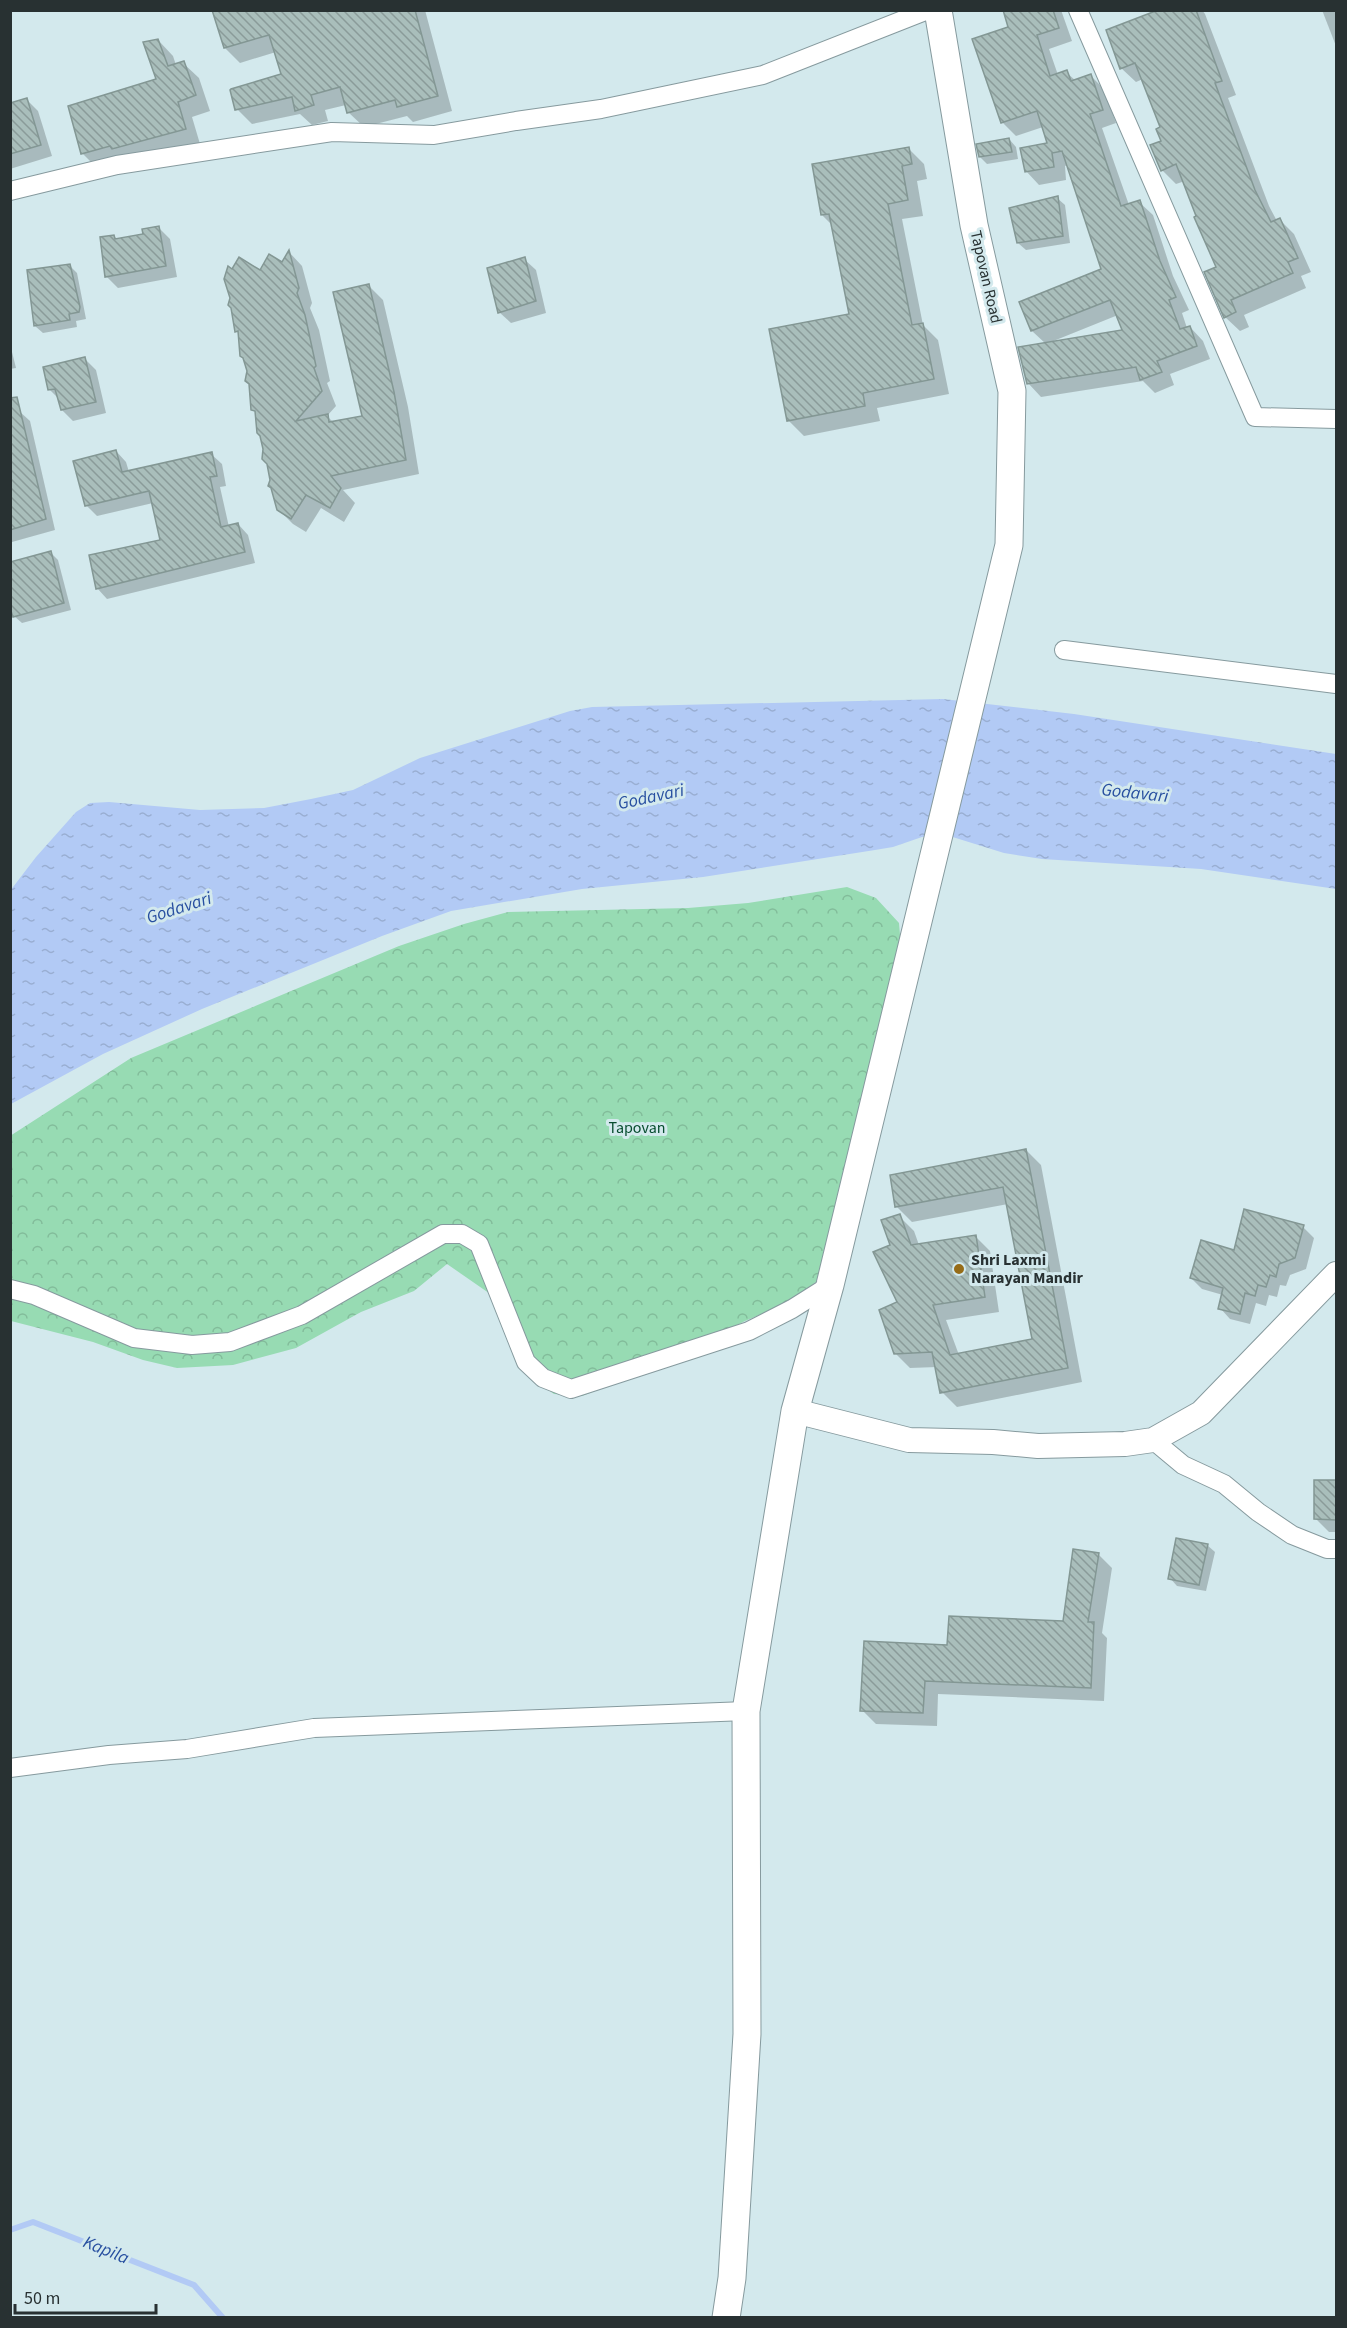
<svg xmlns="http://www.w3.org/2000/svg" width="1347" height="2328" font-family="'Source Sans 3',sans-serif">
<defs>
<pattern id="park-crowns" width="20" height="18" patternUnits="userSpaceOnUse" patternTransform="scale(1.5)"><rect width="20" height="18" fill="#97dbb3"/><path d="M2 6a3 3 0 1 1 6 0M12 15a3 3 0 1 1 6 0" fill="none" stroke="#82bc9a"/></pattern>
<pattern id="water-ripples" width="26" height="14" patternUnits="userSpaceOnUse" patternTransform="scale(1.5)"><rect width="26" height="14" fill="#b2caf5"/><path d="M2 4q2-2 4 0t4 0M15 11q2-2 4 0t4 0" fill="none" stroke="#99aed2"/></pattern>
<pattern id="building-back-hatch" width="6" height="6" patternUnits="userSpaceOnUse" patternTransform="scale(1.5)"><rect width="6" height="6" fill="#a9bebb"/><path d="M-1 5l2 2M0 0l6 6M5-1l2 2" fill="none" stroke="#8a9b99"/></pattern>
</defs>
<rect width="100%" height="100%" fill="#d3e9ed"/>
<!-- park -->
<polygon fill="url(#park-crowns)" points="847,887 876,898 899,923 902,958 831,1268 797,1299 745,1321 646,1372 582,1396 554,1394 538,1383 509,1307 447,1264 414,1291 361,1312 296,1348 233,1365 177,1368 143,1360 93,1342 11,1321 10,1136 131,1058 399,946 464,924 508,912 688,908 748,903"/>
<!-- water -->
<polygon fill="url(#water-ripples)" points="943,699 1074,714 1336,754 1336,889 1201,869 1042,859 1004,853 943,834 922,837 893,847 875,850 703,877 582,889 451,911 382,936 202,1009 103,1054 11,1104 10,891 36,857 76,812 90,803 109,802 200,810 264,808 311,799 353,790 420,758 570,711 592,707"/>
<!-- shadow -->
<g fill="#0003" fill-rule="evenodd">
<polygon points="224,10 425,10 452,111 413,122 407,116 364,127 348,112 346,105 325,110 328,121 312,125 300,114 252,124 237,109 282,75 276,52 240,63 225,48"/>
<path d="M1004,10H1061L1072,41L1049,49L1058,75L1066,72L1076,81L1091,76L1104,89L1116,123L1102,128L1129,205L1139,202L1153,215L1173,276L1189,310L1182,313L1187,328L1190,327L1203,341L1210,359L1170,374L1174,385L1155,393L1143,381L1041,397L1028,383L1046,344L1032,331L1021,302L1103,270L1068,165L1065,166L1066,180L1039,185L1026,171L1049,144L1043,127L1016,136L1003,123L974,40L1010,28ZM1118,315L1124,332L1051,342Z"/>
<polygon points="1163,10 1202,10 1205,14 1236,95 1228,98 1269,206 1277,221 1280,220 1294,234 1311,272 1301,276 1306,288 1244,315 1249,327 1240,331 1225,317 1218,267 1185,181 1176,184 1162,170 1162,128 1143,79 1136,82 1121,68"/>
<polygon points="1322,10 1336,10 1336,46"/>
<polygon points="158,40 173,56 176,65 183,63 199,78 210,111 192,117 200,144 98,169 82,153 158,80"/>
<polygon points="27,100 38,111 52,156 10,169 10,105"/>
<polygon points="1009,139 1016,147 1018,159 987,164 980,157"/>
<polygon points="909,149 924,164 927,179 917,181 923,216 902,219 923,325 938,340 949,394 877,408 880,421 804,436 789,421 771,331 850,315 833,226 822,215"/>
<polygon points="1057,198 1065,205 1070,243 1026,250 1018,243"/>
<polygon points="159,228 170,239 177,277 118,288 106,276 114,236 118,240 145,235"/>
<polygon points="289,252 302,266 312,303 310,308 319,330 330,381 327,383 336,406 327,416 334,423 364,417 369,286 383,300 408,407 419,474 343,490 355,503 344,522 321,508 306,532 293,524 279,510 256,413 253,409 249,371 240,334 237,331 233,271 261,272 283,264"/>
<polygon points="524,259 536,270 546,313 511,323 499,312"/>
<polygon points="70,266 77,273 86,319 76,321 77,327 43,333 35,326"/>
<polygon points="10,344 16,368 10,369"/>
<polygon points="85,359 96,370 106,413 73,421 62,410 59,399 49,389"/>
<polygon points="19,411 30,421 55,530 12,542 10,413"/>
<polygon points="116,451 126,462 129,472 211,454 222,464 226,486 220,487 229,527 238,524 248,535 255,563 107,599 97,588 162,542 153,503 97,516 86,505"/>
<polygon points="51,553 58,560 71,610 22,623 14,616"/>
<polygon points="1026,1150 1041,1165 1082,1382 957,1407 942,1392 937,1367 910,1368 895,1353 899,1303 892,1246 899,1216 914,1231 919,1245 975,1236 990,1251 999,1312 946,1320 959,1355 1034,1340 1008,1204 912,1222 897,1207"/>
<polygon points="1303,1227 1314,1238 1306,1269 1290,1275 1286,1286 1280,1285 1277,1297 1269,1295 1266,1306 1256,1303 1250,1324 1230,1319 1220,1308 1223,1295 1202,1289 1191,1278 1235,1251"/>
<polygon points="1316,1482 1336,1482 1336,1532 1329,1532 1315,1518"/>
<polygon points="1207,1545 1215,1552 1206,1591 1177,1586 1170,1578"/>
<polygon points="1098,1554 1112,1568 1102,1633 1107,1638 1104,1701 938,1694 937,1726 876,1724 862,1710 949,1646 1064,1623"/>
</g>
<g fill="none" stroke-linecap="round" stroke-linejoin="round">
<!-- stream -->
<polyline stroke="#b2caf5" stroke-width="6" points="10,2230 33,2222 194,2285 223,2318"/>
</g>
<!-- building -->
<g fill="url(#building-back-hatch)" stroke="#839794" stroke-width="1.5">
<polygon points="212,10 415,10 438,96 397,107 395,100 347,113 340,87 311,95 314,105 295,111 292,97 235,110 230,90 231,89 281,74 269,35 224,48"/>
<polygon points="1003,10 1053,10 1059,28 1037,35 1050,76 1067,70 1071,81 1091,74 1103,110 1090,114 1121,206 1140,200 1160,261 1176,297 1169,300 1180,329 1190,326 1197,346 1157,361 1162,372 1140,380 1136,367 1027,384 1018,347 1122,330 1110,300 1031,331 1019,302 1101,269 1062,151 1052,153 1054,167 1025,172 1020,148 1047,143 1037,111 1001,123 972,39 1008,27"/>
<polygon points="1158,10 1196,10 1222,81 1215,83 1255,190 1271,222 1280,218 1298,258 1288,262 1293,273 1231,300 1236,312 1224,318 1204,272 1216,267 1194,217 1196,216 1176,164 1161,171 1150,145 1161,141 1156,129 1160,127 1135,63 1120,69 1106,30"/>
<polygon points="158,39 168,66 184,61 196,95 178,102 186,129 112,149 110,146 81,154 68,106 156,79 143,42"/>
<polygon points="27,98 41,145 10,154 10,103"/>
<polygon points="1009,138 1012,152 979,157 976,144"/>
<polygon points="909,147 912,164 902,166 908,200 888,204 912,325 923,323 934,379 863,393 865,406 787,421 769,329 849,314 829,214 821,215 812,164"/>
<polygon points="1058,196 1063,236 1017,243 1009,208"/>
<polygon points="159,226 166,266 105,277 100,237 114,235 115,239 143,234 142,229"/>
<polygon points="289,250 299,288 297,293 305,315 316,366 314,368 322,391 296,421 328,414 329,422 362,416 333,292 369,284 394,392 406,460 331,476 341,488 330,508 306,495 291,519 277,510 271,488 268,486 270,480 267,464 262,459 263,449 260,436 257,433 255,411 251,410 249,384 245,381 247,371 243,358 240,356 238,331 235,332 231,308 228,305 230,298 224,279 228,266 232,269 239,257 260,270 269,254 282,262"/>
<polygon points="525,257 536,301 498,313 487,268"/>
<polygon points="70,264 80,307 79,312 69,314 70,320 34,326 27,270"/>
<polygon points="85,357 96,402 61,410 55,389 48,390 43,367"/>
<polygon points="17,397 46,519 10,530 10,398"/>
<polygon points="116,450 122,472 212,452 217,476 210,477 221,527 238,523 245,552 96,589 89,555 160,540 149,491 85,506 73,461"/>
<polygon points="51,551 64,603 13,617 10,608 10,562"/>
<polygon points="1026,1149 1068,1368 940,1393 932,1352 894,1354 879,1310 897,1302 873,1252 890,1245 881,1220 900,1214 911,1245 976,1235 985,1297 933,1305 950,1355 1032,1339 1003,1187 895,1207 890,1175"/>
<polygon points="1244,1209 1304,1225 1295,1258 1279,1264 1276,1277 1270,1275 1266,1287 1258,1285 1255,1296 1245,1293 1240,1314 1218,1309 1223,1288 1190,1278 1201,1240 1234,1250"/>
<polygon points="1314,1480 1336,1480 1336,1520 1314,1519"/>
<polygon points="1176,1538 1208,1544 1199,1585 1168,1579"/>
<polygon points="1073,1549 1099,1553 1088,1622 1094,1622 1091,1688 925,1681 923,1713 860,1711 864,1641 947,1645 949,1616 1063,1621"/>
</g>
<g fill="none" stroke-linecap="round" stroke-linejoin="round">
<!-- minor casing -->
<g stroke="#869a9e" stroke-width="20">
<g id="minor">
<polyline points="1078,10 1255,417 1336,419"/>
<polyline points="10,191 117,165 332,132 434,135 516,121 601,109 763,75 928,10"/>
<polyline points="1064,650 1336,684"/>
<polyline points="10,1289 34,1295 134,1338 192,1345 230,1342 302,1315 443,1234 462,1234 479,1244 526,1362 543,1378 571,1389 749,1331 792,1309 830,1285"/>
<polyline points="1153,1440 1183,1465 1224,1484 1258,1512 1292,1535 1327,1549 1336,1549"/>
<polyline points="10,1768 109,1755 187,1749 314,1728 746,1711"/>
</g>
</g>
<!-- tertiary casing -->
<g stroke="#869a9e" stroke-width="26">
<polyline id="tertiary" points="795,1411 909,1440 993,1442 1038,1446 1125,1444 1153,1440 1201,1413 1336,1274"/>
</g>
<!-- secondary casing -->
<g stroke="#869a9e" stroke-width="29">
<polyline id="secondary" points="726,2318 732,2278 747,2034 746,1711 795,1411 830,1285 1009,545 1012,391 974,225 938,10"/>
</g>
<!-- minor -->
<use href="#minor" stroke="#fff" stroke-width="18"/>
<!-- tertiary -->
<use href="#tertiary" stroke="#fff" stroke-width="24"/>
<!-- secondary -->
<use href="#secondary" stroke="#fff" stroke-width="27"/>
</g>
<!-- markers -->
<circle fill="#966c18" stroke="#d3e9ed" stroke-width="2" cx="959" cy="1269" r="6"/>
<g text-anchor="middle" dominant-baseline="central" stroke-width="6" stroke-linejoin="round" paint-order="stroke">
<!-- street labels -->
<g font-size="16" fill="#283132" stroke="#d3e9ed">
<text transform="translate(986 277) rotate(77)">Tapovan Road</text>
</g>
<!-- park labels -->
<g font-size="16" fill="#074d2f" stroke="#d3e9ed">
<text x="637" y="1128">Tapovan</text>
</g>
<!-- poi labels -->
<g font-size="16" font-weight="bold" fill="#283132" stroke="#d3e9ed" text-anchor="start">
<text x="971" y="1260">Shri Laxmi<tspan x="971" dy="18">Narayan Mandir</tspan></text>
</g>
<!-- water labels -->
<g font-size="18" font-style="italic" fill="#274fa0" stroke="#d3e9ed">
<text transform="translate(1135 793) rotate(6)">Godavari</text>
<text transform="translate(651 797) rotate(-12)">Godavari</text>
<text transform="translate(179 908) rotate(-18)">Godavari</text>
<text transform="translate(106 2250) rotate(22)">Kapila</text>
</g>
</g>
<!-- border -->
<rect width="1347" height="2328" fill="none" stroke="#283132" stroke-width="24"/>
<!-- scale -->
<path d="M15 2304v9h141v-9" fill="none" stroke="#283132" stroke-width="3"/>
<text x="24" y="2304" font-size="18" fill="#283132" stroke="#d3e9ed" stroke-width="4.5" paint-order="stroke">50 m</text>
</svg>
